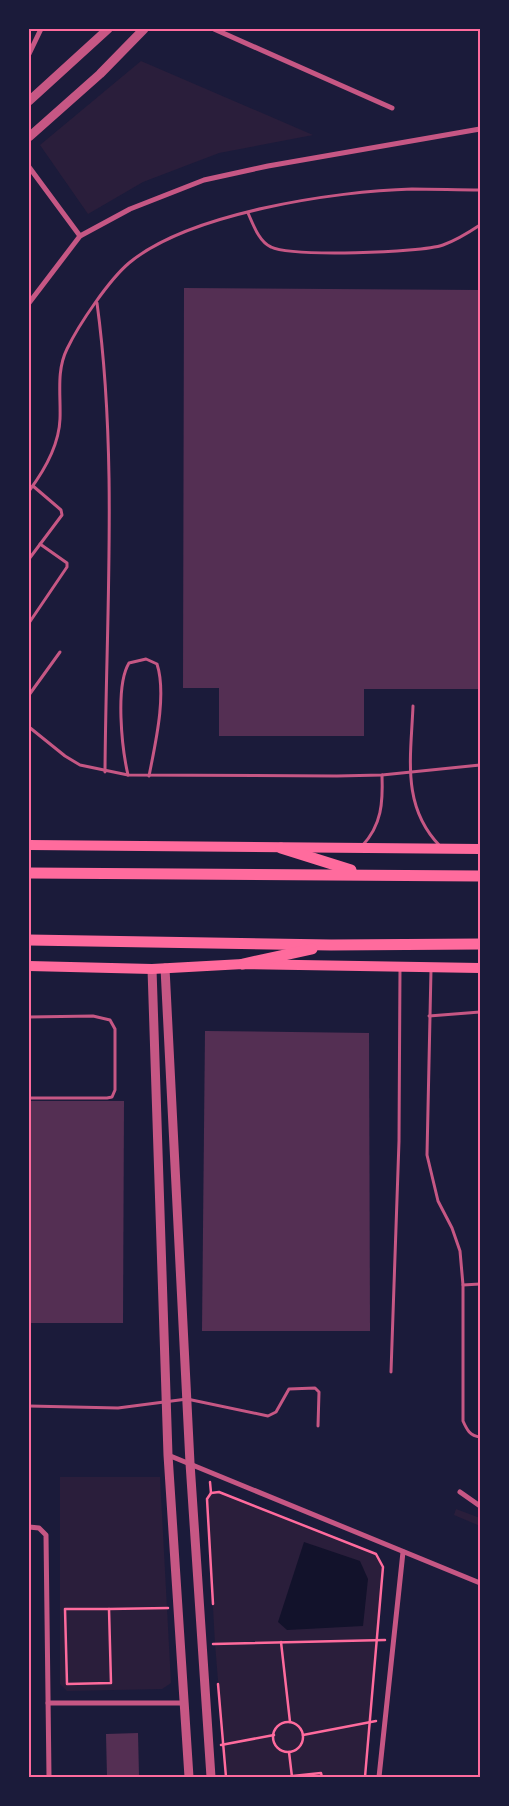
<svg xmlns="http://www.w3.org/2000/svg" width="509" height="1806" font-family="'Public Sans',sans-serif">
<rect width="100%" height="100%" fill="#1b1b3a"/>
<!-- green -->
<g fill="#2a1e3b">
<polygon points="141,61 313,135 219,153 143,182 88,214 40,145"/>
<polygon points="60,1477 160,1477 171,1683 162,1689 67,1691 60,1684"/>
<polygon points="219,1492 376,1554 383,1567 365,1777 226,1777 215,1644 207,1499 211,1493"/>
<polygon points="456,1509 480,1518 480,1526 454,1515"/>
</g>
<!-- water -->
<polygon fill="#12122b" points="304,1542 360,1561 368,1579 363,1626 287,1630 278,1622"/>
<!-- building -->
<g fill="#542f53">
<polygon points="184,288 480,290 480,689 364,689 364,736 219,736 219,688 183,688"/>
<polygon points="205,1031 369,1033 370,1331 202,1331"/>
<polygon points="29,1101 124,1101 123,1323 29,1323"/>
<polygon points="138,1733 139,1776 107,1777 106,1734"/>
</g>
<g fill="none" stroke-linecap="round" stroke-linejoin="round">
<!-- path -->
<g stroke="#ff6b9d" stroke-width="2.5">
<polyline points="210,1482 211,1493"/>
<polyline points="213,1604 207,1499 211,1493 219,1492 376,1554 383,1567 365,1777"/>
<polygon points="65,1609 109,1609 111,1683 67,1684"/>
<polyline points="109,1609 168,1608"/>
<polyline points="281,1642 290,1722"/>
<polyline points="213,1644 385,1640"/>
<polyline points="218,1684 226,1777"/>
<circle cx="288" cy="1737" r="15"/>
<polyline points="303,1735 376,1721"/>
<polyline points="221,1745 274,1735"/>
<polyline points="289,1752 292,1777"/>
<polyline points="283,1777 321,1773 322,1777"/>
</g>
<!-- service -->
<g stroke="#c65784" stroke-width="3">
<path d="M248,213C253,224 259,242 271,247C291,257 420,253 443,245C457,240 468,233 480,225"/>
<path d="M97,303C118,458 106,616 105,772"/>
<path d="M29,491C44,471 59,445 60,419C61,396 56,371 67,349C79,324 109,280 129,263C189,213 335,191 412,189C435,189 458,190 480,190"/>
<polyline points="29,559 62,515 61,510 33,486"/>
<polyline points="29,623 67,567 67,563 40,544"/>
<polyline points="29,695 60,652"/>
<path d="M413,706C411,757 401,806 440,846"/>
<polyline points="29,727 65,756 80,765 128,775 337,776 382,775 480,765"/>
<path d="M128,775C122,749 115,686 129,663L146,659L157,664C167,695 155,745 149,776"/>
<path d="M362,846C382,825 383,802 382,775"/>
<path d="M431,970L427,1155L438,1201L452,1228L460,1251L463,1285V1421C467,1430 470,1436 480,1437"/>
<polyline points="429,1016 480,1012"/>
<polyline points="29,1017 93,1016 110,1020 115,1029 115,1090 112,1097 107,1098 29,1098"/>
<polyline points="463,1285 480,1284"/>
<polyline points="391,1372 399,1141 400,968"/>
<polyline points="29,1406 118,1408 187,1399 268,1416 276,1412 289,1389 315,1388 319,1392 318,1426"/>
</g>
<!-- minor -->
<g stroke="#c65784" stroke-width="5">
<polyline points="214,29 392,108"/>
<polyline points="29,54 41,29"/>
<polyline points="29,167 80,236"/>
<polyline points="29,303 80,236 130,209 204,180 268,166 480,129"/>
<polyline points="168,1455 480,1583"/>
<polyline points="460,1492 480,1506"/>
<polyline points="29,1527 39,1528 46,1535 49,1777"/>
<polyline points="48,1703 185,1703"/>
<polyline points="379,1777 403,1552"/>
</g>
<!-- tertiary -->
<g stroke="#c65784" stroke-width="9">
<polyline points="29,101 108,29"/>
<polyline points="29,137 100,74 144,29"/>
<polyline points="165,968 190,1463 211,1777"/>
<polyline points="152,969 168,1455 189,1777"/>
</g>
<!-- primary -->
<g stroke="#ff6b9d" stroke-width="10">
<polyline points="29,845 480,849"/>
<polyline points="29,966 152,969 243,964 480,968"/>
</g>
<!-- trunk -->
<g stroke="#ff6b9d" stroke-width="11">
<polyline points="281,848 351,870"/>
<polyline points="29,873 480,876"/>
<polyline points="29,940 331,945 480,944"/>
<polyline points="243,964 312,949"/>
</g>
</g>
<!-- border -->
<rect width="509" height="1806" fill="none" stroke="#1b1b3a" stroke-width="60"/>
<rect x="30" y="30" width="449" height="1746" fill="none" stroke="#ff6b9d" stroke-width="2"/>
</svg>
